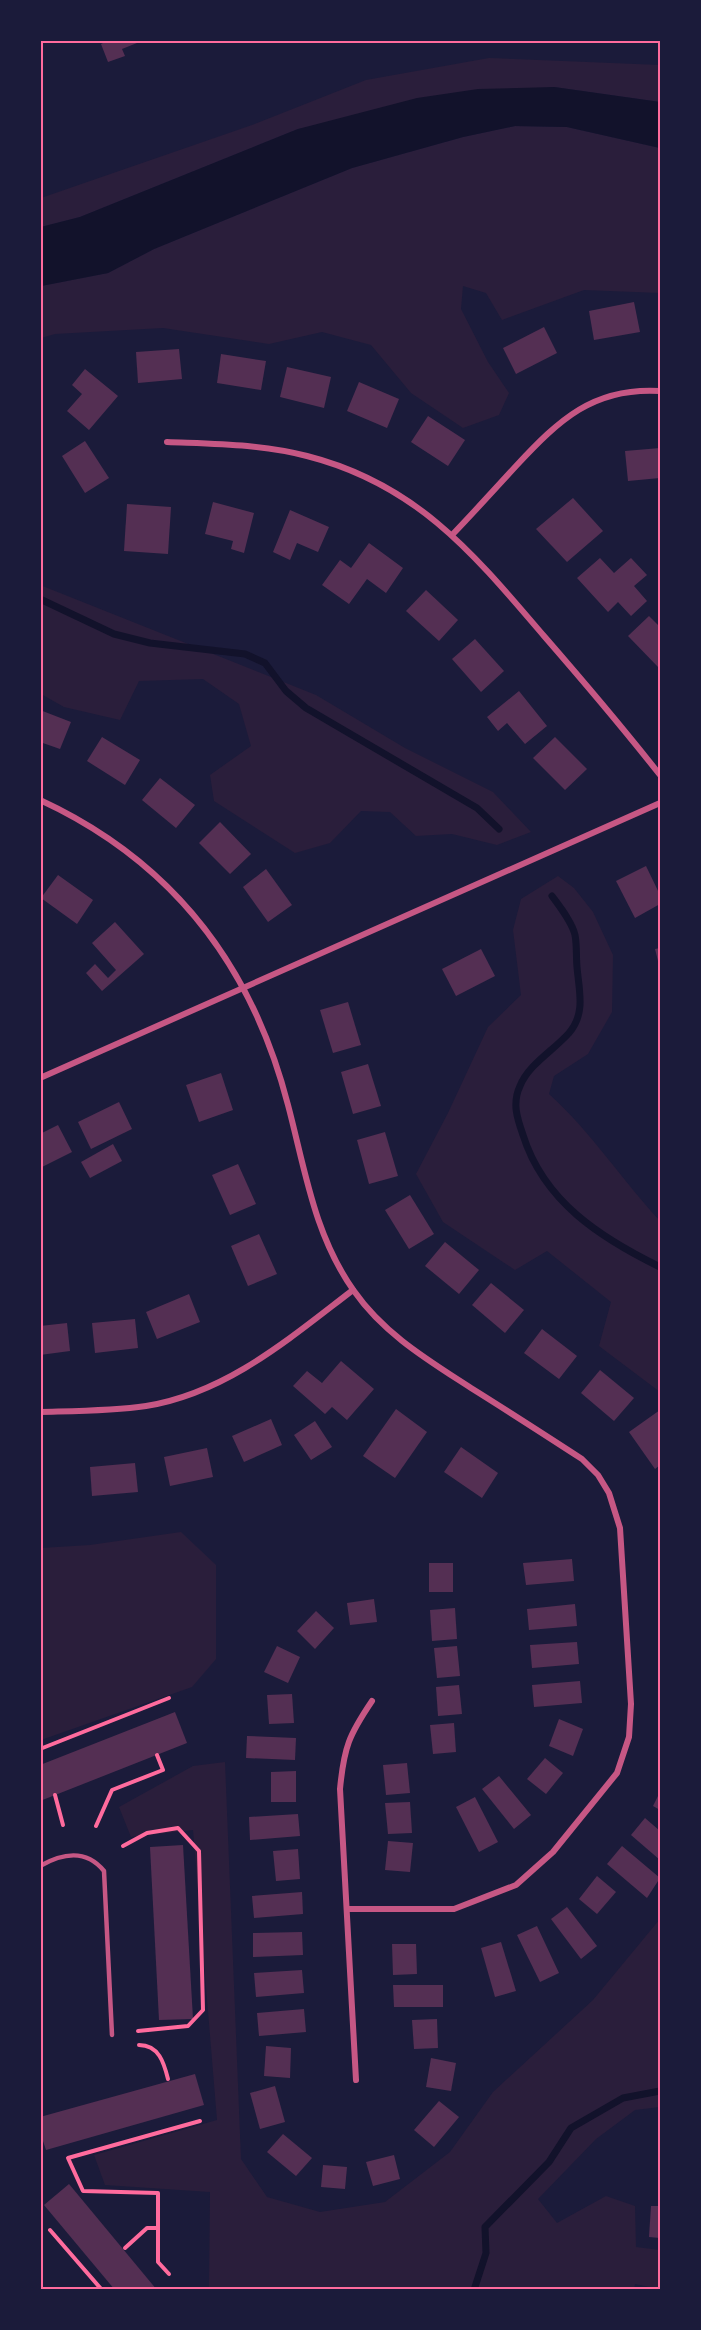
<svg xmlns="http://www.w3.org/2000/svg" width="701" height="2330" font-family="'DejaVu Sans',sans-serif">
<rect width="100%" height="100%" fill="#1b1b3a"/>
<!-- green -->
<g fill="#2a1e3b">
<polygon points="489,58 660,65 660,102 554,87 298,129 80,217 41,227 41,198 252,125 366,80"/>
<polygon points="515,126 567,127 660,148 660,293 584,290 502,320 486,293 463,286 461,309 488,362 509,393 499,415 463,428 411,393 371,345 322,332 269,344 163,328 55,334 41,338 41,286 108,273 154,249 352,168 463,137"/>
<polygon points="40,585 316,695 405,748 493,792 531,832 497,845 452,834 416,836 390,812 361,811 330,843 295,853 214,801 210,775 251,746 239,704 203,679 139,681 120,720 64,707 41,694"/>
<path d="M558,876L574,888L593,912L613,955L612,1012L588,1054L554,1076L549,1094C591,1132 622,1180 660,1221V1392L599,1346L611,1302L547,1251L515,1270L443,1222L416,1174L448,1113L488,1027L521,995L513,930L521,899Z"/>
<polygon points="181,1532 216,1565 216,1659 192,1687 41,1740 41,1548 90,1545"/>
<polygon points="225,1762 241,2159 267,2197 320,2212 385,2202 450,2152 493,2092 593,2000 660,1919 660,2107 635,2110 596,2139 538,2199 557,2223 606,2196 635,2206 636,2247 660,2250 660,2289 635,2284 634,2290 209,2289 210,2192 105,2185 94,2155 217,2120 193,1830 131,1837 119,1807 193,1766"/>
</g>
<!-- water -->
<polygon fill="#12122b" points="554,87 660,102 660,148 567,127 515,126 463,137 352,168 154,249 108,273 41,286 41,227 80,217 298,129 417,98 478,89"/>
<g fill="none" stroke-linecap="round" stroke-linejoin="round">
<!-- stream -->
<g stroke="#12122b" stroke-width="7">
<polyline points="40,599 114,634 150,643 245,654 265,663 286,691 306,708 477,808 499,829"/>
<path d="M552,896C560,907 572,922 575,935C577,945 576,957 577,967C579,991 586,1013 569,1033C553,1051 529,1064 520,1086C512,1103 517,1118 523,1135C544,1202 601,1238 660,1267"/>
<polyline points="474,2290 486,2253 485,2227 549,2162 571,2128 623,2098 660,2091"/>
</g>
</g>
<!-- building -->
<g fill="#542f53">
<polygon points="109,40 142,40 142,41 122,49 125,56 108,62 101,44"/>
<polygon points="634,302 640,332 594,340 589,311"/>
<polygon points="544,327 557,353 516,374 503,348"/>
<polygon points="179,349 182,379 138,383 136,352"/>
<polygon points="221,354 266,361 261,390 217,383"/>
<polygon points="287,367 331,377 324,408 280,397"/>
<polygon points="85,369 118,396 89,430 67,411 82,394 72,385"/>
<polygon points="359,382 399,399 387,428 347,411"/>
<polygon points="428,416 465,440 448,466 411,442"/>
<polygon points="85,441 109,478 85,493 62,456"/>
<polygon points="660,448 660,478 628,481 625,451"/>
<polygon points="573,498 603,531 567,562 536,529"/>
<polygon points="213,502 254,513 244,553 231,549 233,541 205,534"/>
<polygon points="127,504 171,507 168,554 124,551"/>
<polygon points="290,510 329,527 318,552 297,543 290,560 273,552"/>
<polygon points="369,543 403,568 386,593 367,579 349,604 322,585 340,560 351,568"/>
<polygon points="600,558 614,573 631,558 647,575 634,586 647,601 631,616 618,602 608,612 577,578"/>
<polygon points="426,590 458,620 439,641 406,611"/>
<polygon points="649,616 660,627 660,669 628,636"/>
<polygon points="475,639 504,671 481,692 452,659"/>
<polygon points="519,691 547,726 525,744 507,723 498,731 487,717"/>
<polygon points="40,710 71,722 60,749 40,742"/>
<polygon points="102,737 140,760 125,785 87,761"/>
<polygon points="555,737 587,769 565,790 533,758"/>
<polygon points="160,778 195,805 176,828 142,800"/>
<polygon points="220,822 251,854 230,874 199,843"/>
<polygon points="646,866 660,895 660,904 635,918 616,881"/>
<polygon points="266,869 292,905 268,922 243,887"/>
<polygon points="58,875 93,900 77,924 41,898"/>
<polygon points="115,922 144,954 102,991 86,973 95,964 108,978 116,970 92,943"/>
<polygon points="660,948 660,969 655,949"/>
<polygon points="481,949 495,976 456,996 442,969"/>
<polygon points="348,1002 361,1045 333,1053 320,1010"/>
<polygon points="368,1064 381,1106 353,1114 341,1072"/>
<polygon points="221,1073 233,1110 199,1122 186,1085"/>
<polygon points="119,1102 132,1129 91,1149 78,1122"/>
<polygon points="58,1125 72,1152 40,1168 40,1134"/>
<polygon points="385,1132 398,1176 369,1184 357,1140"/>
<polygon points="113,1144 122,1161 90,1178 81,1162"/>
<polygon points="238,1164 256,1204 230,1215 212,1175"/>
<polygon points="410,1195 434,1234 409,1249 385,1210"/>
<polygon points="259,1234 277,1274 248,1286 231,1246"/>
<polygon points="445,1242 479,1270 459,1294 425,1266"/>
<polygon points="491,1283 524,1310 505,1333 472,1305"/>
<polygon points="189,1294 200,1322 157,1339 146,1312"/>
<polygon points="135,1319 138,1348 95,1353 92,1323"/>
<polygon points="67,1323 70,1351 40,1355 40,1326"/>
<polygon points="542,1329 577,1356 559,1379 524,1353"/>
<polygon points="341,1361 374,1389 347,1420 332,1407 325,1414 293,1386 307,1371 322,1383"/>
<polygon points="600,1370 634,1398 614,1421 581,1393"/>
<polygon points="396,1409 427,1432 395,1478 363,1456"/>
<polygon points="660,1410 660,1465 655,1469 629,1432"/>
<polygon points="271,1419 282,1445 244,1462 232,1436"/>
<polygon points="315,1421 332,1447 311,1460 294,1435"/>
<polygon points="461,1447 498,1473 482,1498 444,1472"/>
<polygon points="207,1448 213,1477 170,1486 164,1457"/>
<polygon points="135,1463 138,1492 92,1496 90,1467"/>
<polygon points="572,1559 574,1581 526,1585 523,1563"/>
<rect x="429" y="1563" width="24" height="29"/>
<polygon points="374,1599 377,1622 350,1625 347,1603"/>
<polygon points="575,1604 577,1626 529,1630 527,1609"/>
<polygon points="455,1608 457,1639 432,1641 430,1610"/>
<polygon points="316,1611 334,1628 315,1649 297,1631"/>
<polygon points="577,1642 579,1664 532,1668 530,1645"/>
<polygon points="277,1646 300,1657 288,1683 264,1672"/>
<polygon points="457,1646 460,1676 437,1678 434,1648"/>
<polygon points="580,1681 582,1703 534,1707 532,1685"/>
<polygon points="459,1685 462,1714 438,1716 436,1687"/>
<polygon points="292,1694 294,1723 269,1724 267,1695"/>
<polygon points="175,1712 187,1743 40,1801 40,1765"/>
<polygon points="559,1719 583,1729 573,1756 549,1746"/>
<polygon points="454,1723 456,1752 433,1754 430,1725"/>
<polygon points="247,1736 296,1738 295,1760 246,1758"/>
<polygon points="545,1758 563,1773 546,1794 527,1779"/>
<polygon points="407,1763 410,1793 386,1795 383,1765"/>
<polygon points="296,1771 296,1802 271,1802 271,1772"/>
<polygon points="499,1776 531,1815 514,1829 482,1789"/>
<polygon points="660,1792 660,1810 653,1806"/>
<polygon points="475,1797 498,1842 479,1852 456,1807"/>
<polygon points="410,1802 412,1833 388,1834 385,1803"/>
<polygon points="298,1814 300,1836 250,1840 249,1817"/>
<polygon points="645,1818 660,1831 660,1860 631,1835"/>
<polygon points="388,1841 413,1843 410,1872 385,1870"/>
<polygon points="183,1845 193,2019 159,2020 150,1847"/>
<polygon points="622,1846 660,1878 647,1898 607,1864"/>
<polygon points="298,1849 300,1879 276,1881 273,1851"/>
<polygon points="597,1876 616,1892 597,1914 579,1899"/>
<polygon points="302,1892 303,1914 254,1918 252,1896"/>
<polygon points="567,1907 597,1946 581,1959 551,1919"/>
<polygon points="537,1926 559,1973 540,1982 517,1935"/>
<polygon points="302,1932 303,1955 253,1957 253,1933"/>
<polygon points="501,1942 516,1991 495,1997 481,1948"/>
<polygon points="392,1944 416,1944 417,1974 393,1975"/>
<polygon points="302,1970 304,1993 256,1997 254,1973"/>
<polygon points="393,1985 443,1985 443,2007 394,2007"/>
<polygon points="304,2009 306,2032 259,2036 257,2013"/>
<polygon points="437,2019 438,2048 414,2049 412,2020"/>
<polygon points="266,2046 291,2048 290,2078 264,2076"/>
<polygon points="431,2058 456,2063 451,2091 426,2087"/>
<polygon points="195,2074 204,2105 46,2150 40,2132 40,2117"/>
<polygon points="275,2086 285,2122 260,2129 250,2093"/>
<polygon points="439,2101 459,2117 434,2147 414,2130"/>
<polygon points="283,2134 312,2158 296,2176 267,2152"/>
<polygon points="394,2155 400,2179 373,2186 366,2162"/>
<polygon points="323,2165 347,2167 345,2189 321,2187"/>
<polygon points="69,2184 157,2290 115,2290 44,2205"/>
<polygon points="651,2206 660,2206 660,2238 649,2237"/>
</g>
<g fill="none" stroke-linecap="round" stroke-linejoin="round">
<!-- path -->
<g stroke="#ff6b9d" stroke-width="4">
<polyline points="40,1749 169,1698"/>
<polyline points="55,1795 63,1825"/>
<polyline points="96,1826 112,1790 163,1770 157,1755"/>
<polyline points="123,1846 147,1833 178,1828 199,1851 203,2010 188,2026 138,2031"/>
<path d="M139,2045C159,2045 164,2063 168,2079"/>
<polyline points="50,2230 102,2290"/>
<polyline points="125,2248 147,2228 157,2228"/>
<polyline points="169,2274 158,2262 158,2193 83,2191 68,2158 200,2121"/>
</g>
<!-- service -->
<path stroke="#c65784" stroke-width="4.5" d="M40,1866C63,1853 86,1849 104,1871L112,2035"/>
<!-- minor -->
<g stroke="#c65784" stroke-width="6">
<path d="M167,442C214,444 261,444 307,456C417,484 474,554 544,636C584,682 623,728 660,775"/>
<path d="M453,534C474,512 495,489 516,466C559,420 593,387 660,391"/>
<path d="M40,800C172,861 252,965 288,1105C305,1169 314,1235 354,1291C384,1334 428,1360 471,1388C508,1411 545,1435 582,1459L598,1475L609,1493L620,1528L631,1704L629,1737L617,1773L553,1852L516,1885L454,1909H347"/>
<polyline points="40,1078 660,803"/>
<path d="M40,1412C76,1411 112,1411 146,1406C227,1393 290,1338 353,1290"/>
<path d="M356,2080L340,1789C344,1747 349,1735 372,1701"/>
</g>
</g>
<!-- border -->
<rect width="701" height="2330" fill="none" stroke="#1b1b3a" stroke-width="84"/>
<rect x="42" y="42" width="617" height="2246" fill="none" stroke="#ff6b9d" stroke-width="2"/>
</svg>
